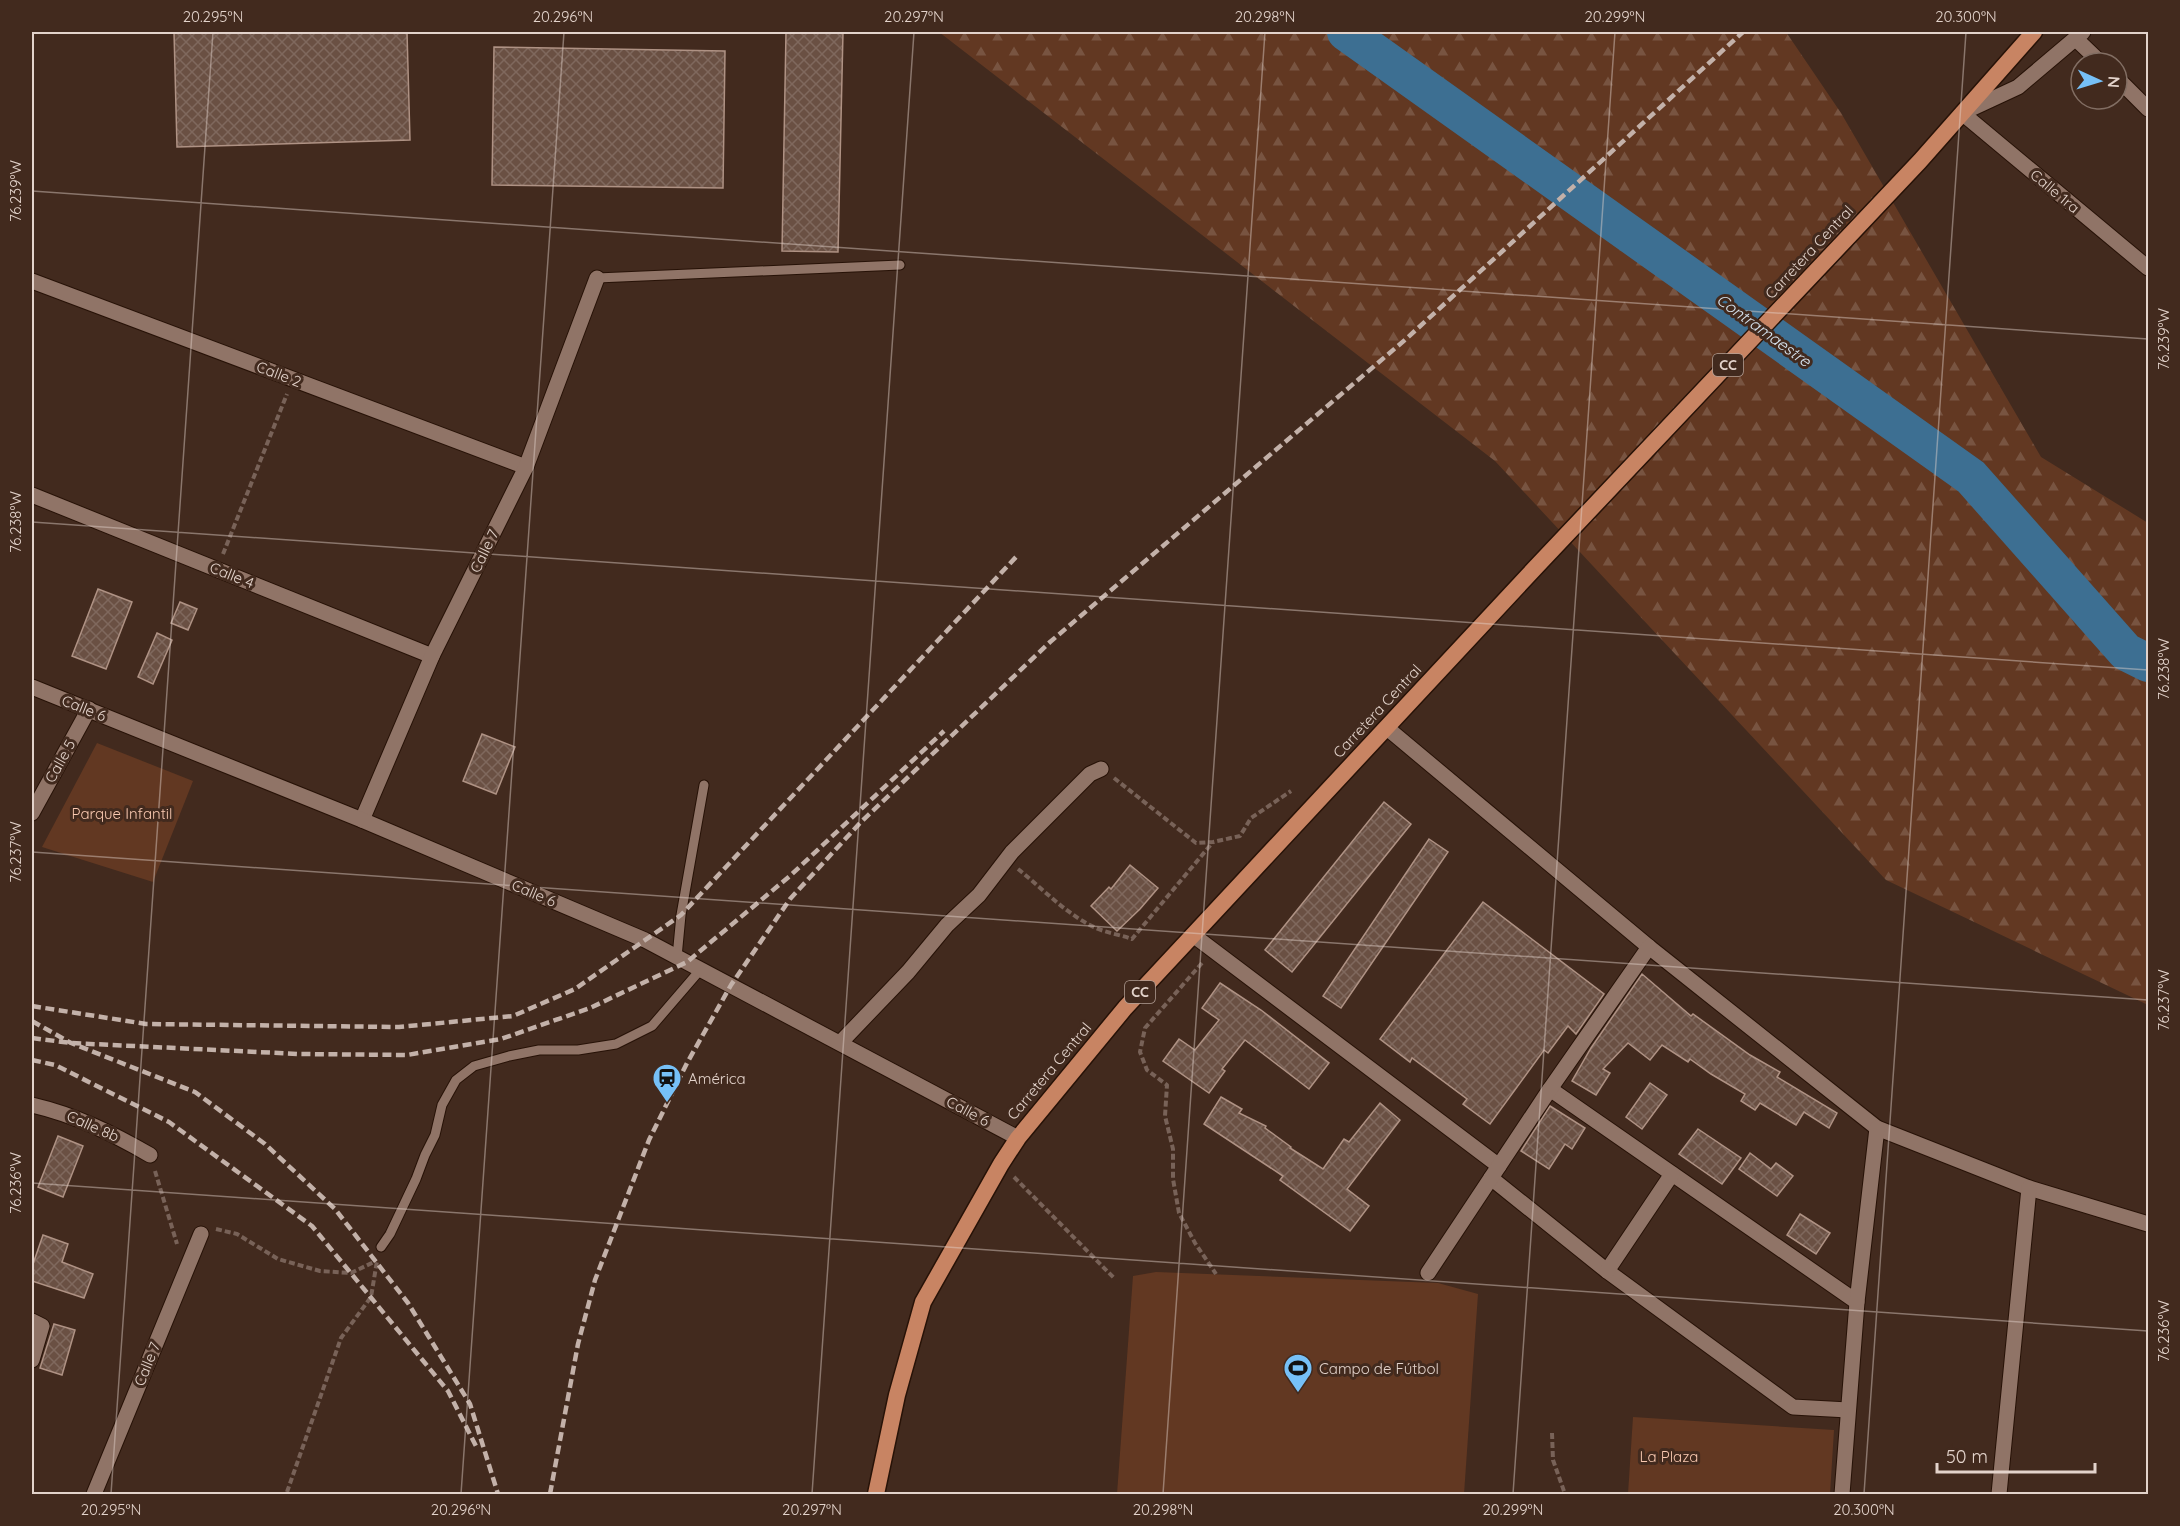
<svg xmlns="http://www.w3.org/2000/svg" width="2180" height="1526" font-family="Quicksand,sans-serif">
<defs>
<pattern id="forest-firs" width="22" height="20" patternUnits="userSpaceOnUse" patternTransform="scale(1.5)"><rect width="22" height="20" fill="#623822"/><path d="M5 1l3.5 6h-7zM16 11l3.5 6h-7z" fill="#785441"/></pattern>
<pattern id="building-cross-hatch" width="8" height="8" patternUnits="userSpaceOnUse" patternTransform="scale(1.5)"><rect width="8" height="8" fill="#6a5043"/><path d="M0 0l8 8M0 8l8-8" fill="none" stroke="#7f685d"/></pattern>
</defs>
<rect width="100%" height="100%" fill="#422a1e"/>
<!-- green -->
<g fill="#623822">
<polygon points="97,743 193,781 153,882 42,847"/>
<polygon points="1156,1272 1438,1283 1478,1294 1464,1494 1117,1494 1133,1276"/>
<polygon points="1633,1417 1834,1430 1830,1494 1628,1494"/>
</g>
<!-- forest -->
<polygon fill="url(#forest-firs)" points="939,32 1786,32 1841,113 2041,457 2148,523 2148,1005 1886,880 1495,461"/>
<g fill="none" stroke-linecap="round" stroke-linejoin="round">
<!-- river -->
<polyline stroke="#3d6f92" stroke-width="38" points="1346,32 1971,477 2126,652 2148,663"/>
</g>
<!-- building -->
<g fill="url(#building-cross-hatch)" stroke="#af9284" stroke-width="1.5">
<polygon points="174,32 407,32 410,140 177,147"/>
<polygon points="786,32 843,32 838,252 782,251"/>
<polygon points="494,47 725,51 723,188 492,185"/>
<polygon points="98,589 132,602 106,669 72,656"/>
<polygon points="180,602 197,609 188,630 171,623"/>
<polygon points="157,633 172,640 153,684 138,677"/>
<polygon points="482,734 515,747 496,794 463,781"/>
<polygon points="1384,802 1411,824 1292,972 1265,950"/>
<polygon points="1429,839 1448,852 1341,1008 1323,996"/>
<polygon points="1130,865 1158,888 1140,909 1117,931 1091,906 1109,887 1111,889"/>
<polygon points="1483,902 1604,994 1576,1034 1568,1026 1548,1053 1544,1050 1490,1124 1463,1104 1467,1099 1412,1058 1410,1062 1380,1039"/>
<polygon points="1642,974 1691,1016 1693,1014 1750,1055 1780,1072 1777,1077 1837,1113 1829,1128 1804,1112 1796,1125 1760,1103 1755,1110 1741,1101 1745,1094 1711,1074 1690,1059 1688,1062 1662,1045 1650,1060 1628,1043 1603,1069 1610,1073 1596,1095 1572,1081 1591,1048"/>
<polygon points="1220,983 1261,1010 1329,1063 1309,1089 1245,1040 1222,1069 1225,1071 1209,1093 1163,1061 1179,1039 1195,1050 1219,1020 1202,1008"/>
<polygon points="1650,1083 1667,1095 1642,1129 1626,1117"/>
<polygon points="1221,1097 1242,1109 1239,1113 1266,1126 1265,1128 1291,1147 1290,1148 1323,1169 1344,1139 1349,1142 1380,1103 1400,1120 1347,1189 1369,1206 1350,1231 1280,1180 1283,1176 1204,1124"/>
<polygon points="1550,1106 1585,1128 1572,1149 1565,1144 1549,1169 1521,1151"/>
<polygon points="1698,1129 1741,1158 1722,1184 1679,1154"/>
<polygon points="58,1136 83,1146 63,1197 38,1187"/>
<polygon points="1750,1153 1771,1169 1776,1163 1793,1176 1777,1196 1739,1169"/>
<polygon points="1800,1214 1830,1233 1816,1254 1787,1235"/>
<polygon points="43,1235 68,1244 62,1262 93,1274 84,1298 32,1281 32,1267"/>
<polygon points="54,1324 75,1330 62,1375 40,1368"/>
</g>
<g fill="none" stroke-linecap="round" stroke-linejoin="round">
<!-- service casing -->
<g stroke="#271207" stroke-width="11">
<g id="service">
<polyline points="597,278 900,265"/>
<polyline points="677,957 681,915 704,785"/>
<polyline points="381,1247 390,1234 416,1179 425,1155 435,1135 442,1105 456,1080 474,1066 509,1056 539,1050 578,1050 616,1044 652,1026 701,969"/>
</g>
</g>
<!-- minor casing -->
<g stroke="#271207" stroke-width="17">
<g id="minor">
<polyline points="2083,32 2018,87 1962,113 2148,268"/>
<polyline points="2076,39 2101,63"/>
<polyline points="2117,78 2148,109"/>
<polyline points="32,281 526,467"/>
<polyline points="32,495 432,656"/>
<polyline points="1387,728 1649,947 1877,1128 2029,1188 2148,1224"/>
<polyline points="362,820 432,656 526,467 597,278"/>
<polyline points="1193,935 1499,1166"/>
<polyline points="840,1043 908,972 947,925 979,895 1012,852 1090,774 1101,769"/>
<polyline points="1550,1089 1857,1302"/>
<path d="M32,1105C75,1115 112,1133 150,1155"/>
<polyline points="1491,1178 1607,1271 1793,1407 1848,1410"/>
<polyline points="1607,1271 1672,1174"/>
<polyline points="1428,1273 1550,1089 1649,947"/>
<polyline points="32,1321 42,1326 32,1360"/>
<polyline points="94,1494 201,1234"/>
<polyline points="1842,1494 1857,1302 1877,1128"/>
<polyline points="1999,1494 2029,1188"/>
</g>
</g>
<!-- tertiary casing -->
<g stroke="#271207" stroke-width="17">
<g id="tertiary">
<polyline points="32,687 362,820 645,940 1018,1138"/>
<polyline points="32,813 89,709"/>
</g>
</g>
<!-- trunk casing -->
<g stroke="#271207" stroke-width="19">
<polyline id="trunk" points="876,1494 897,1395 923,1302 1001,1164 1018,1138 1125,1008 1535,568 1920,161 2034,32"/>
</g>
<!-- path -->
<g stroke="#786258" stroke-width="4" stroke-dasharray="6 3" stroke-linecap="butt">
<polyline points="223,554 287,394"/>
<polyline points="1114,778 1196,843 1213,842 1240,836 1251,818 1291,791"/>
<path d="M1018,869C1043,889 1067,915 1096,928C1107,933 1121,935 1132,939L1213,842"/>
<polyline points="1202,963 1145,1028 1140,1052 1147,1070 1167,1085 1165,1116 1173,1149 1173,1179 1179,1213 1195,1243 1216,1274"/>
<polyline points="155,1171 177,1244"/>
<polyline points="1014,1177 1115,1279"/>
<polyline points="216,1229 237,1234 278,1259 320,1271 351,1273 376,1261"/>
<polyline points="1552,1433 1553,1460 1565,1494"/>
<polyline points="287,1492 341,1338 371,1297 377,1261"/>
</g>
<!-- service -->
<use href="#service" stroke="#907467" stroke-width="9"/>
<!-- minor -->
<use href="#minor" stroke="#907467" stroke-width="15"/>
<!-- tertiary -->
<use href="#tertiary" stroke="#907467" stroke-width="15"/>
<!-- trunk -->
<use href="#trunk" stroke="#c88463" stroke-width="16"/>
<!-- rail -->
<g stroke="#c3b1a9" stroke-width="4.5" stroke-dasharray="9 4.5" stroke-linecap="butt">
<polyline points="32,1006 146,1024 399,1027 513,1016 575,989 681,915 1016,557"/>
<polyline points="32,1021 71,1043 195,1092 265,1144 335,1209 408,1303 470,1404 498,1494"/>
<polyline points="32,1038 71,1043 299,1054 407,1055 501,1039 590,1008 687,962 791,875 944,731"/>
<polyline points="32,1060 55,1065 169,1122 312,1226 448,1391 477,1448"/>
<polyline points="550,1494 578,1344 595,1280 649,1140 687,1063 731,985 790,899 860,823 1050,642 1406,339 1743,32"/>
</g>
</g>
<!-- ticks -->
<path fill="none" stroke="#e3d3cb" stroke-width="1.5" stroke-opacity="0.45" d="M32,191L2148,339M32,522L2148,670M32,852L2148,1000M32,1183L2148,1331M111,1494L213,32M461,1494L564,32M812,1494L914,32M1163,1494L1265,32M1513,1494L1615,32M1864,1494L1966,32"/>
<!-- icons -->
<defs>
<g id="station-pin" transform="scale(1.5)"><path d="M0 17L-7.5 6A9.5 9.5 0 1 1 7.5 6Z" fill="#76c0f7" stroke="#422a1e"/><path d="M-3-6H3Q5-6 5-4V2Q5 4 3 4L4.5 6H3L1.5 4h-3L-3 6H-4.5L-3 4Q-5 4-5 2V-4Q-5-6-3-6ZM-3.5-4v3h7v-3ZM-3.5 1v1.5H-2V1ZM2 1v1.5H3.5V1Z" fill="#111"/></g>
<g id="stadium-pin" transform="scale(1.5)"><path d="M0 17L-7.5 6A9.5 9.5 0 1 1 7.5 6Z" fill="#76c0f7" stroke="#422a1e"/><path d="M0-5a6.5 5 0 1 0 0 10a6.5 5 0 1 0 0-10ZM-3.5-1.8h7v3.6h-7Z" fill="#111"/></g>
</defs>
<g fill-rule="evenodd">
<use href="#station-pin" x="667" y="1078"/>
<use href="#stadium-pin" x="1298" y="1368"/>
</g>
<g text-anchor="middle" dominant-baseline="central" stroke-width="6" stroke-linejoin="round" paint-order="stroke">
<!-- shield labels -->
<g fill="#422a1e" stroke="#b3a097" stroke-width="1.5">
<rect x="1713" y="354" width="30" height="22" rx="4.5"/>
<rect x="1125" y="981" width="30" height="22" rx="4.5"/>
</g>
<g font-size="14" font-weight="bold" fill="#e3d3cb">
<text x="1728" y="365">CC</text>
<text x="1140" y="992">CC</text>
</g>
<!-- street labels -->
<g font-size="15" fill="#e3d3cb" stroke="#422a1e">
<text transform="translate(2055 191) rotate(40)">Calle 1ra</text>
<text transform="translate(1809 252) rotate(-47)">Carretera Central</text>
<text transform="translate(279 374) rotate(21)">Calle 2</text>
<text transform="translate(484 551) rotate(-64)">Calle 7</text>
<text transform="translate(232 575) rotate(22)">Calle 4</text>
<text transform="translate(84 708) rotate(22)">Calle 6</text>
<text transform="translate(1377 711) rotate(-47)">Carretera Central</text>
<text transform="translate(60 761) rotate(-61)">Calle 5</text>
<text transform="translate(534 893) rotate(23)">Calle 6</text>
<text transform="translate(1049 1071) rotate(-50)">Carretera Central</text>
<text transform="translate(968 1111) rotate(28)">Calle 6</text>
<text transform="translate(93 1126) rotate(24)">Calle 8b</text>
<text transform="translate(147 1364) rotate(-68)">Calle 7</text>
</g>
<!-- park labels -->
<g font-size="15" fill="#fac9b1" stroke="#422a1e">
<text x="122" y="813">Parque Infantil</text>
<text x="1669" y="1456">La Plaza</text>
</g>
<!-- poi labels -->
<g font-size="15" fill="#e3d3cb" stroke="#422a1e" text-anchor="start">
<text x="688" y="1078">América</text>
<text x="1319" y="1368">Campo de Fútbol</text>
</g>
<!-- water labels -->
<g font-size="16" font-style="italic" fill="#d8e6f2" stroke="#422a1e">
<text transform="translate(1764 330) rotate(36)">Contramaestre</text>
</g>
</g>
<!-- border -->
<rect width="2180" height="1526" fill="none" stroke="#422a1e" stroke-width="66"/>
<!-- north arrow -->
<g transform="translate(2099 81) rotate(94)"><circle r="28" fill="#422a1e" stroke="#826e63" stroke-width="1.5"/>
<path d="M0-4.5L10 22L0 15L-10 22Z" fill="#76c0f7"/>
<text y="-9" font-size="16" font-weight="bold" text-anchor="middle" fill="#e3d3cb">N</text>
</g>
<!-- scale -->
<path d="M1937 1463v9h158v-9" fill="none" stroke="#e3d3cb" stroke-width="3"/>
<text x="1946" y="1463" font-size="18" fill="#e3d3cb" stroke="#422a1e" stroke-width="4.5" paint-order="stroke">50 m</text>
<rect x="33" y="33" width="2114" height="1460" fill="none" stroke="#e3d3cb" stroke-width="2"/>
<g font-size="15" text-anchor="middle" fill="#e3d3cb">
<text x="213" y="22">20.295°N</text>
<text x="563" y="22">20.296°N</text>
<text x="914" y="22">20.297°N</text>
<text x="1265" y="22">20.298°N</text>
<text x="1615" y="22">20.299°N</text>
<text x="1966" y="22">20.300°N</text>
<text transform="translate(16 191) rotate(-90)" y="5">76.239°W</text>
<text transform="translate(2164 339) rotate(-90)" y="5">76.239°W</text>
<text transform="translate(16 522) rotate(-90)" y="5">76.238°W</text>
<text transform="translate(2164 669) rotate(-90)" y="5">76.238°W</text>
<text transform="translate(16 852) rotate(-90)" y="5">76.237°W</text>
<text transform="translate(2164 1000) rotate(-90)" y="5">76.237°W</text>
<text transform="translate(16 1183) rotate(-90)" y="5">76.236°W</text>
<text transform="translate(2164 1331) rotate(-90)" y="5">76.236°W</text>
<text x="111" y="1515">20.295°N</text>
<text x="461" y="1515">20.296°N</text>
<text x="812" y="1515">20.297°N</text>
<text x="1163" y="1515">20.298°N</text>
<text x="1513" y="1515">20.299°N</text>
<text x="1864" y="1515">20.300°N</text>
</g>
</svg>
